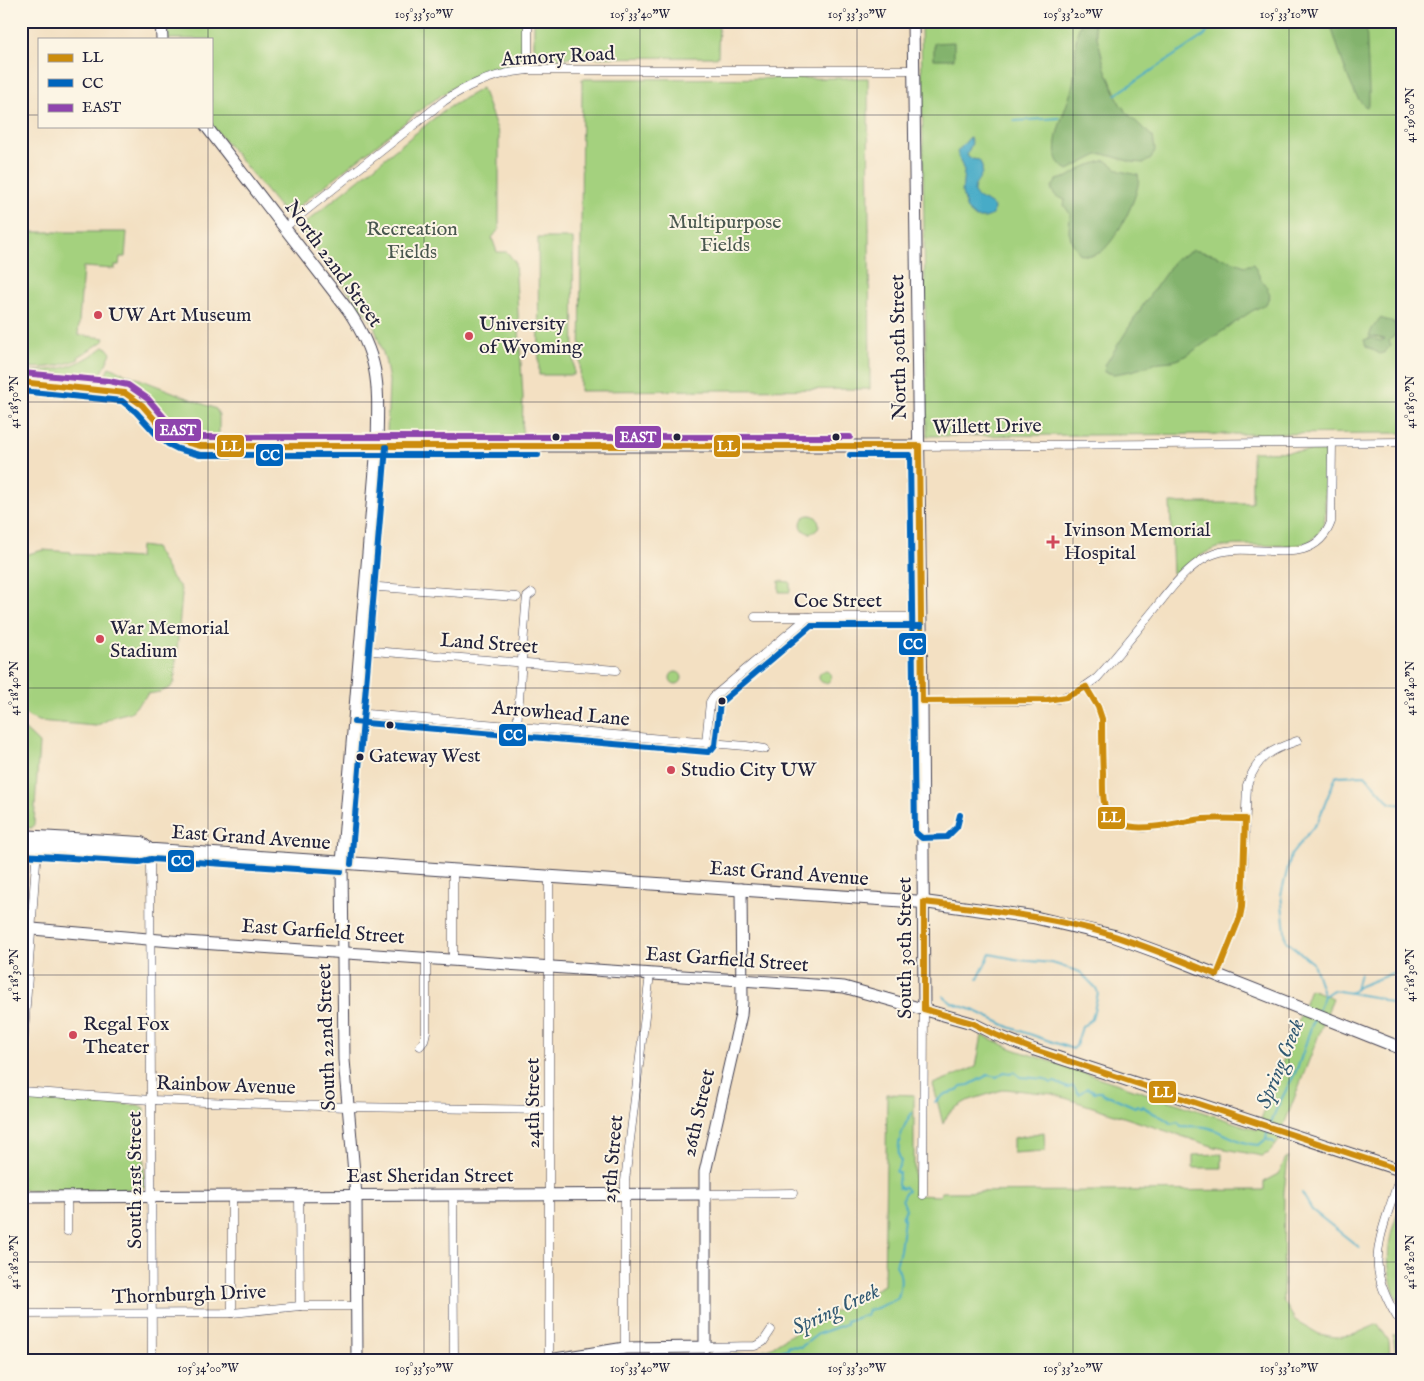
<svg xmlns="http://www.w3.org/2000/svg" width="1424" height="1381" font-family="'IM FELL English',serif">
<rect width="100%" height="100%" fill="#fcf5e5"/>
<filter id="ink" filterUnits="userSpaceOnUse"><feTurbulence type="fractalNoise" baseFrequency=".02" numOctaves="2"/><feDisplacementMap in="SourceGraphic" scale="10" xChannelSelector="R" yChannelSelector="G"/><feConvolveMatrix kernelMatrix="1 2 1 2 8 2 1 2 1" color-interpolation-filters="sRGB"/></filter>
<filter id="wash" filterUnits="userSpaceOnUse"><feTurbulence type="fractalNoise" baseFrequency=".0096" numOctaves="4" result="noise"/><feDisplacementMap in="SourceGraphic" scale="20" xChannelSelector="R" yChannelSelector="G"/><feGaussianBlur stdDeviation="1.12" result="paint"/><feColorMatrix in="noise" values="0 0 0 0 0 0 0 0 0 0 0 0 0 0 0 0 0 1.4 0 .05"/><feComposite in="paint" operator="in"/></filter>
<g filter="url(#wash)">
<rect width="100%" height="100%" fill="#f3e0c2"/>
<!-- green -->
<g fill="#a4d17e" stroke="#637a5c">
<polygon points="167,21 522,21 522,59 520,64 483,72 455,86 427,105 290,213 285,214 211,124 211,39 168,39"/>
<polygon points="534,21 719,21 718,57 534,58"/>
<polygon points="921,21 1403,21 1403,433 927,436"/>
<polygon points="868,78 870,389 580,391 582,79"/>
<polygon points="482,88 499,135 499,229 492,238 497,252 507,252 515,262 523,397 522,436 387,435 389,381 385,359 373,323 299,228 443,111"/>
<path d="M21,232H127L125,257H120L119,265H115V269L83,267L78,335L105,338L104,341L78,357L79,359C60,367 42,369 21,367Z"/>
<polygon points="538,238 573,238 574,375 539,375"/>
<path d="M105,346L111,353L100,377L23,371C58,371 76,368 105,346Z"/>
<path d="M109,367L216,409L219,415V434L216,437C172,441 171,418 143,395C131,385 118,381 103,381Z"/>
<path d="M1325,451V517C1323,527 1318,537 1308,542C1294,549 1247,543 1227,546C1207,549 1192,560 1178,573H1173L1170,503H1252V452Z"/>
<circle cx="810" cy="524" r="9"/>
<polygon points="140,546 155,548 172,578 180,587 182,594 174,683 170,688 160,692 148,694 131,712 115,716 96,726 38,721 29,717 21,711 21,556 43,550 71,552 71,554 139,558"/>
<polygon points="779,581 790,582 790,592 779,592"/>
<circle cx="825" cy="677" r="6"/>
<circle cx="676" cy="678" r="6"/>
<polygon points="21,726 39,743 34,824 32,828 21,827"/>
<polygon points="1310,989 1333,998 1277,1143 1269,1153 1262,1156 1215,1147 1053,1094 1005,1089 967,1101 955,1108 948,1114 943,1124 933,1084 976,1067 982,1035 1013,1049 1257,1130"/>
<polygon points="887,1094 914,1095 914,1195 940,1196 941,1192 1264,1190 1264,1182 1279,1174 1286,1157 1288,1158 1284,1192 1283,1300 1295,1320 1319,1334 1335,1337 1353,1335 1378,1324 1389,1341 1390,1360 598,1360 654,1355 746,1354 770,1348 794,1333 884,1285"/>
<polygon points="21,1097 138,1105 144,1108 144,1186 142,1189 21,1190"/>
<polygon points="1044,1132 1045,1151 1013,1153 1013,1138"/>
<polygon points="1222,1154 1222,1168 1193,1168 1193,1155"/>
<path d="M1403,1197V1301L1396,1298C1382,1257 1389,1236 1403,1197Z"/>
<polygon points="1403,1334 1403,1360 1397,1360 1393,1335"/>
</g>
<!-- forest -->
<g fill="#83b36d" stroke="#526a54">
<path d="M1082,21H1092L1094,25L1105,68L1120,104L1131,117L1153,137L1155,150L1151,159L1144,163L1132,162L1104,154L1098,155L1068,170C1062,166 1057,163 1056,156C1052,131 1071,102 1074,78C1077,60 1072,37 1082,21Z"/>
<path d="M1329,21H1366L1369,92V103L1367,107C1352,103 1336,38 1329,21Z"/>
<polygon points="954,42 954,59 934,59 934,43"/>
<path d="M1106,160L1120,171L1138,175C1143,190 1114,246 1099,253C1093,256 1087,256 1080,254L1072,242L1069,232L1070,214L1064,205L1065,200L1056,196L1052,191V187L1057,180L1068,177L1084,167Z"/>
<path d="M1193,250L1212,254L1245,266L1253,264C1258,272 1261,282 1268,288L1267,289L1270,295L1266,304L1252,311L1186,356L1173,361L1160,362L1132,371L1114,374L1104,372L1105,365L1145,302L1175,260Z"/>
<polygon points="1380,318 1395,323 1397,333 1389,341 1391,345 1385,352 1380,354 1366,346 1364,340 1370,338 1381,341 1385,339 1369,336 1372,329"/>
<polygon points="954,423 958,425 962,432 978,431 982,424 984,425 982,431 979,435 962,435 957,432 955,427 952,424"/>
</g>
<!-- water -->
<path fill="#47abc7" stroke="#346681" d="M969,138H970L972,143L967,155L972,159L979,160C989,176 973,179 974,193C979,201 989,200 994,207L993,215L985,218H976L967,210L962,193L964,171L957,152Z"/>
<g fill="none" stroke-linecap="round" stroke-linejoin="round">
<!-- stream -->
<g stroke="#47abc7" stroke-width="2">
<polyline points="1115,95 1205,35 1216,21"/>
<polyline points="1014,121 1059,118"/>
<polyline points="1356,989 1360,973"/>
<polyline points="1349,993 1360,986 1403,969"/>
<polyline points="943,996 952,1003 973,1010 1009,1027 1073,1049 1076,1046 1082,1027 1092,1019 1098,993 1096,988 1080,972 1052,963 1020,960 990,954 978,979"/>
<polyline points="1324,996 1333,990 1379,998 1403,1009"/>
<polyline points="1318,1011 1324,996 1313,963 1286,941 1281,895 1291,855 1318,821 1336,776 1365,775 1390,803 1403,805"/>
<path d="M935,1102L945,1094L957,1091L961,1086L969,1085L988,1075L997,1077L1004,1072L1010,1073L1014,1072L1021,1077L1045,1079L1051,1083L1055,1082L1068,1088L1073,1086L1079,1094L1087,1088L1094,1091V1092H1101L1103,1095L1110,1096L1135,1107L1138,1105L1141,1108L1143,1106C1152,1115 1163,1115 1171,1124L1178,1122L1181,1126C1191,1127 1200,1125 1209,1128C1226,1133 1242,1145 1259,1145L1266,1139L1268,1130"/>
<path d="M1271,1123C1276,1107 1286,1091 1294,1075C1303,1058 1306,1038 1314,1020"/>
<polyline points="1266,1139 1274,1142"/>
<polyline points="1302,1193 1312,1210 1360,1248"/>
<path d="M767,1360L777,1357L782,1350L788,1349V1346L801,1347L818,1334L846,1324V1321L866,1315L868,1310L877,1308L898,1298C901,1285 903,1276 896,1265L900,1250L904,1219L902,1218L906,1209L902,1199L904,1194L908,1191L905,1187L902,1189L900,1187L899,1188L898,1184L899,1173L896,1172L901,1162C894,1147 903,1126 912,1113"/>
</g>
</g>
</g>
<g filter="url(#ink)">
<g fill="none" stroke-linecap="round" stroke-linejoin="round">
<!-- street casing -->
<g stroke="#413e4f" stroke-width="9">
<g id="street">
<polyline points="528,70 528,21"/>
<path d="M285,227L444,101C470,83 496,73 528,70H913"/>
<polyline points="919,446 1403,442"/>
<polyline points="365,586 517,597"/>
<polyline points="755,617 921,617"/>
<polyline points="360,650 616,670"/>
<path d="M1086,687L1098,707L1102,719L1103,796C1104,803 1105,811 1111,817C1128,838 1179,822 1202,819C1216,818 1230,819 1245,819"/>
<path d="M922,701H1027L1058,699L1077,692L1097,678C1116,657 1134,634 1153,611C1169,591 1185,568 1209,556C1249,536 1312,575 1331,522L1332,442"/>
<polyline points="355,713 746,746 765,749"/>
<polyline points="517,726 526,606 527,597 532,593"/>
<polyline points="706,743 710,702 713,697 808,617"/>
<polyline points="150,850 152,1360"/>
<polyline points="549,877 549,1360"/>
<polyline points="453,960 453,870"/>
<path d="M1217,975L1240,917L1242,907L1247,785C1257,757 1270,750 1297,741"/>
<polyline points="420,1046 424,1041 426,1032 426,958"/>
<polyline points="21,1076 37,847"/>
<polyline points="21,1091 151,1100 348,1107 549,1110"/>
<polyline points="704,1194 793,1193"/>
<polyline points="453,1195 454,1360"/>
<polyline points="923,1195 924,1009"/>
<polyline points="299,1196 300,1306"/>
<polyline points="67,1197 67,1231"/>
<polyline points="232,1313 232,1196"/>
<polyline points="21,1314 232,1313 300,1306 357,1306"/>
<path d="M1397,1317C1371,1274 1374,1254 1389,1209C1394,1195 1398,1181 1403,1168"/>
<polyline points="705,1347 755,1346 763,1342 771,1330"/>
<polyline points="625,1348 625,1181 650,974"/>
</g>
</g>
<!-- secondary casing -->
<g stroke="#413e4f" stroke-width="13">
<g id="secondary">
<polyline points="161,21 162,39"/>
<polyline points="913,21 922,701 924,1009"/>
<path d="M206,126L348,310C382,361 378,388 377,446L342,863L344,1060L356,1195L357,1360"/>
<polyline points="21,382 108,390 125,393 142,405 162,428 173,437 181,441 201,446 919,446"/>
<polyline points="21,928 171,941 844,987 972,1023 996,1035 1035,1050 1403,1171"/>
<polyline points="21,1197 704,1194"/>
<polyline points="549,1360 625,1348 705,1347 705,1172 741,1015 742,1002 741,889"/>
</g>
</g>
<!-- primary casing -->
<g stroke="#413e4f" stroke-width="14">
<g id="primary">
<polyline points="21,836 141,843 150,850"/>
<polyline points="21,846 140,853 150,850 155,850 924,902 1033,917 1114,936 1174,958 1403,1049"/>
</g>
</g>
<!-- street -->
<use href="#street" stroke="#fff" stroke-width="8"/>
<!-- secondary -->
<use href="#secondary" stroke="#fff" stroke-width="11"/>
<!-- primary -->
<use href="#primary" stroke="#fff" stroke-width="12"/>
<!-- bus-1 casing -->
<g stroke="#fcf5e5" stroke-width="10">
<g id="bus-1">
<polyline points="21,382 125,393 142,405 162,428 173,437 181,441 201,446 919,446"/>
<polyline points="919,446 922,701"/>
<path d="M1086,687L1098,707L1102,719C1102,737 1102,755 1103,773C1103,784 1102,796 1105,807C1117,843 1177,821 1203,819C1217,818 1231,819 1245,819"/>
<polyline points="922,701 1047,700 1066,697 1086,687"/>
<path d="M924,902C980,909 1036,915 1091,929C1134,941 1176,958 1217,975"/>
<polyline points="924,902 924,1009"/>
<polyline points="1217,975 1240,917 1242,907 1245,819"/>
<polyline points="924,1009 972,1023 996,1035 1035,1050 1403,1171"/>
</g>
</g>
<!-- bus-2 casing -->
<g stroke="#fcf5e5" stroke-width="10">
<g id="bus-2">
<polyline points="21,391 122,401 136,412 156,434 168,444 178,449 200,455 538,455"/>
<polyline points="850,455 910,455 915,832 922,838 947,837 957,827 960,815"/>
<polyline points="354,722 708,752 712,749 715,745 720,703 811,626 921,626"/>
<polyline points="21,855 139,862 151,859 341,872"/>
<polyline points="351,864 386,447"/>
</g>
</g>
<!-- bus-3 casing -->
<g stroke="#fcf5e5" stroke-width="10">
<polyline id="bus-3" points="22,373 109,381 128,385 148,399 168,422 178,430 202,437 850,437"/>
</g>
<!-- bus-1 -->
<use href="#bus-1" stroke="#cc8c0c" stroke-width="6"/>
<!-- bus-2 -->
<use href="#bus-2" stroke="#0065bd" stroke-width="6"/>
<!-- bus-3 -->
<use href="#bus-3" stroke="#8e44ad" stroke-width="6"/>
</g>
</g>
<!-- ticks -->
<path fill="none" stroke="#22223b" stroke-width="1" stroke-opacity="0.45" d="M208,21V39M424,21V1360M640,21V1360M857,21V1360M1073,21V1360M1289,21V1360M21,115H39M211,115H1403M208,126V1360M21,402H1403M21,688H1403M21,975H1403M21,1262H1403"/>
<!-- markers -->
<g fill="#d1495b" stroke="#fcf5e5" stroke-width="2">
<circle cx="98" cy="315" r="5"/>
<circle cx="469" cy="336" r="5"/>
<path d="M1050.5 534.5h5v5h5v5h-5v5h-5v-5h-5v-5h5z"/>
<circle cx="100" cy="639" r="5"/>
<circle cx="671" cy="770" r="5"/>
<circle cx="73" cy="1035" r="5"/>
</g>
<g fill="#22223b" stroke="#fcf5e5" stroke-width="2">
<circle cx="556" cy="437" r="4.5"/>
<circle cx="677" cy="437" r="4.5"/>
<circle cx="836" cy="437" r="4.5"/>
<circle cx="722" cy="701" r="4.5"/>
<circle cx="390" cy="725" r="4.5"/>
<circle cx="360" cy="757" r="4.5"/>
</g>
<g text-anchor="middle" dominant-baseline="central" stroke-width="4" stroke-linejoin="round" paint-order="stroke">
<!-- bus labels -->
<g font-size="19" fill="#22223b" stroke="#fcf5e5" text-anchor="start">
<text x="369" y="757">Gateway West</text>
</g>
<!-- street labels -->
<g font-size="20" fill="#22223b" stroke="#fcf5e5">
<text transform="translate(558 57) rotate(-3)">Armory Road</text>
<text transform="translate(333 264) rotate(54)">North 22nd Street</text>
<text transform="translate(899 347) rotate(-91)">North 30th Street</text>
<text transform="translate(987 427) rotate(-1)">Willett Drive</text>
<text x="838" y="601">Coe Street</text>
<text transform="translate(489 644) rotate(4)">Land Street</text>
<text transform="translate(561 714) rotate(5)">Arrowhead Lane</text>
<text transform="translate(251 838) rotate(4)">East Grand Avenue</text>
<text transform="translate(789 874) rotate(4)">East Grand Avenue</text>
<text transform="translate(323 932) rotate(4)">East Garfield Street</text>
<text transform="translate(905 948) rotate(-90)">South 30th Street</text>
<text transform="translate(727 960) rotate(4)">East Garfield Street</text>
<text transform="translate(327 1037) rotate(-92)">South 22nd Street</text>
<text transform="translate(226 1086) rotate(2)">Rainbow Avenue</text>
<text transform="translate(533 1103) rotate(-90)">24th Street</text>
<text transform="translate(699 1113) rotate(-77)">26th Street</text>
<text transform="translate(613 1159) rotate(-85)">25th Street</text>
<text x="430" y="1176">East Sheridan Street</text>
<text transform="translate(135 1180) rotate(-90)">South 21st Street</text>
<text transform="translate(189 1295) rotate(-2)">Thornburgh Drive</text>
</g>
<!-- park labels -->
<g font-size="20" fill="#49574f" stroke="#fcf5e5">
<text x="725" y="222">Multipurpose<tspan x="725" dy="23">Fields</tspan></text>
<text x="412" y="229">Recreation<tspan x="412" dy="23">Fields</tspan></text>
</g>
<!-- poi labels -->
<g font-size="20" fill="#22223b" stroke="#fcf5e5" text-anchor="start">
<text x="108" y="315">UW Art Museum</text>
<text x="479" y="324">University<tspan x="479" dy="23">of Wyoming</tspan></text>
<text x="1064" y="530">Ivinson Memorial<tspan x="1064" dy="23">Hospital</tspan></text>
<text x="110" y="628">War Memorial<tspan x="110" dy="23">Stadium</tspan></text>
<text x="681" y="770">Studio City UW</text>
<text x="83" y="1024">Regal Fox<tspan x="83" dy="23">Theater</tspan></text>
</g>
<!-- water labels -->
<g font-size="21" font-style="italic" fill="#315973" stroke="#fcf5e5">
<text transform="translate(1281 1064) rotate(-68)">Spring Creek</text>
<text transform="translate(836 1310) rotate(-25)">Spring Creek</text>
</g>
</g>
<g stroke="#fcf5e5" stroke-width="2">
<rect x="154" y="418" width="48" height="24" rx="5" fill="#8e44ad"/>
<rect x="614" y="425" width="48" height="24" rx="5" fill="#8e44ad"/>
<rect x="216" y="434" width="29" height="24" rx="5" fill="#cc8c0c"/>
<rect x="713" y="434" width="28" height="24" rx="5" fill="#cc8c0c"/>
<rect x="255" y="443" width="29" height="24" rx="5" fill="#0065bd"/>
<rect x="898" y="632" width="29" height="24" rx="5" fill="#0065bd"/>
<rect x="498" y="723" width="29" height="24" rx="5" fill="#0065bd"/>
<rect x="1097" y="806" width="29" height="24" rx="5" fill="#cc8c0c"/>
<rect x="167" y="849" width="28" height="24" rx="5" fill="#0065bd"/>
<rect x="1148" y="1080" width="29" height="24" rx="5" fill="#cc8c0c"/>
</g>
<g font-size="14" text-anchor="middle" font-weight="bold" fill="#fff">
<text x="178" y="435">EAST</text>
<text x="638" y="442">EAST</text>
<text x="231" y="451">LL</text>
<text x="727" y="451">LL</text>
<text x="270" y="460">CC</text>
<text x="913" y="649">CC</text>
<text x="513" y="740">CC</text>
<text x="1111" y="822">LL</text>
<text x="181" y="866">CC</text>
<text x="1163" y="1097">LL</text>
</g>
<!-- margin -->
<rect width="1424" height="1381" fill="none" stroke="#fcf5e5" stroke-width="55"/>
<!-- legend -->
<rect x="38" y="38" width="175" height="90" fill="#fcf5e5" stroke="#a5a1a1"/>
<rect x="48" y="54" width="25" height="8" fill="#cc8c0c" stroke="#a5a1a1"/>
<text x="82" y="62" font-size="15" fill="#22223b">LL</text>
<rect x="48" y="79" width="25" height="8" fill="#0065bd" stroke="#a5a1a1"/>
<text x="82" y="88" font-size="15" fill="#22223b">CC</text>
<rect x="48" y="104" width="25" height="8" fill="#8e44ad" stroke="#a5a1a1"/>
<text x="82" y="112" font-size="15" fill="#22223b">EAST</text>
<rect x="28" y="28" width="1368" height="1326" fill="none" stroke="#22223b" stroke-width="2"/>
<g font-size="12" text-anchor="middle" fill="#22223b">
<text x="424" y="18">105°33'50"W</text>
<text x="640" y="18">105°33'40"W</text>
<text x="857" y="18">105°33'30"W</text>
<text x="1073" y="18">105°33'20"W</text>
<text x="1289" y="18">105°33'10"W</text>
<text transform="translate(1410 115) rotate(-90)" y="4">41°19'00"N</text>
<text transform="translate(14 402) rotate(-90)" y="4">41°18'50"N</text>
<text transform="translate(1410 402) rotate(-90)" y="4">41°18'50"N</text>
<text transform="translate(14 688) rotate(-90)" y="4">41°18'40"N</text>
<text transform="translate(1410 688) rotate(-90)" y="4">41°18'40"N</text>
<text transform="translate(14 975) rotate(-90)" y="4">41°18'30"N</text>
<text transform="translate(1410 975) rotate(-90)" y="4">41°18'30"N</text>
<text transform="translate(14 1262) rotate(-90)" y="4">41°18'20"N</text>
<text transform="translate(1410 1262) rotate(-90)" y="4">41°18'20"N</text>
<text x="208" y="1372">105°34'00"W</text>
<text x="424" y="1372">105°33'50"W</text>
<text x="640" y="1372">105°33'40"W</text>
<text x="857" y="1372">105°33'30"W</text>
<text x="1073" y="1372">105°33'20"W</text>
<text x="1289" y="1372">105°33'10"W</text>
</g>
</svg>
